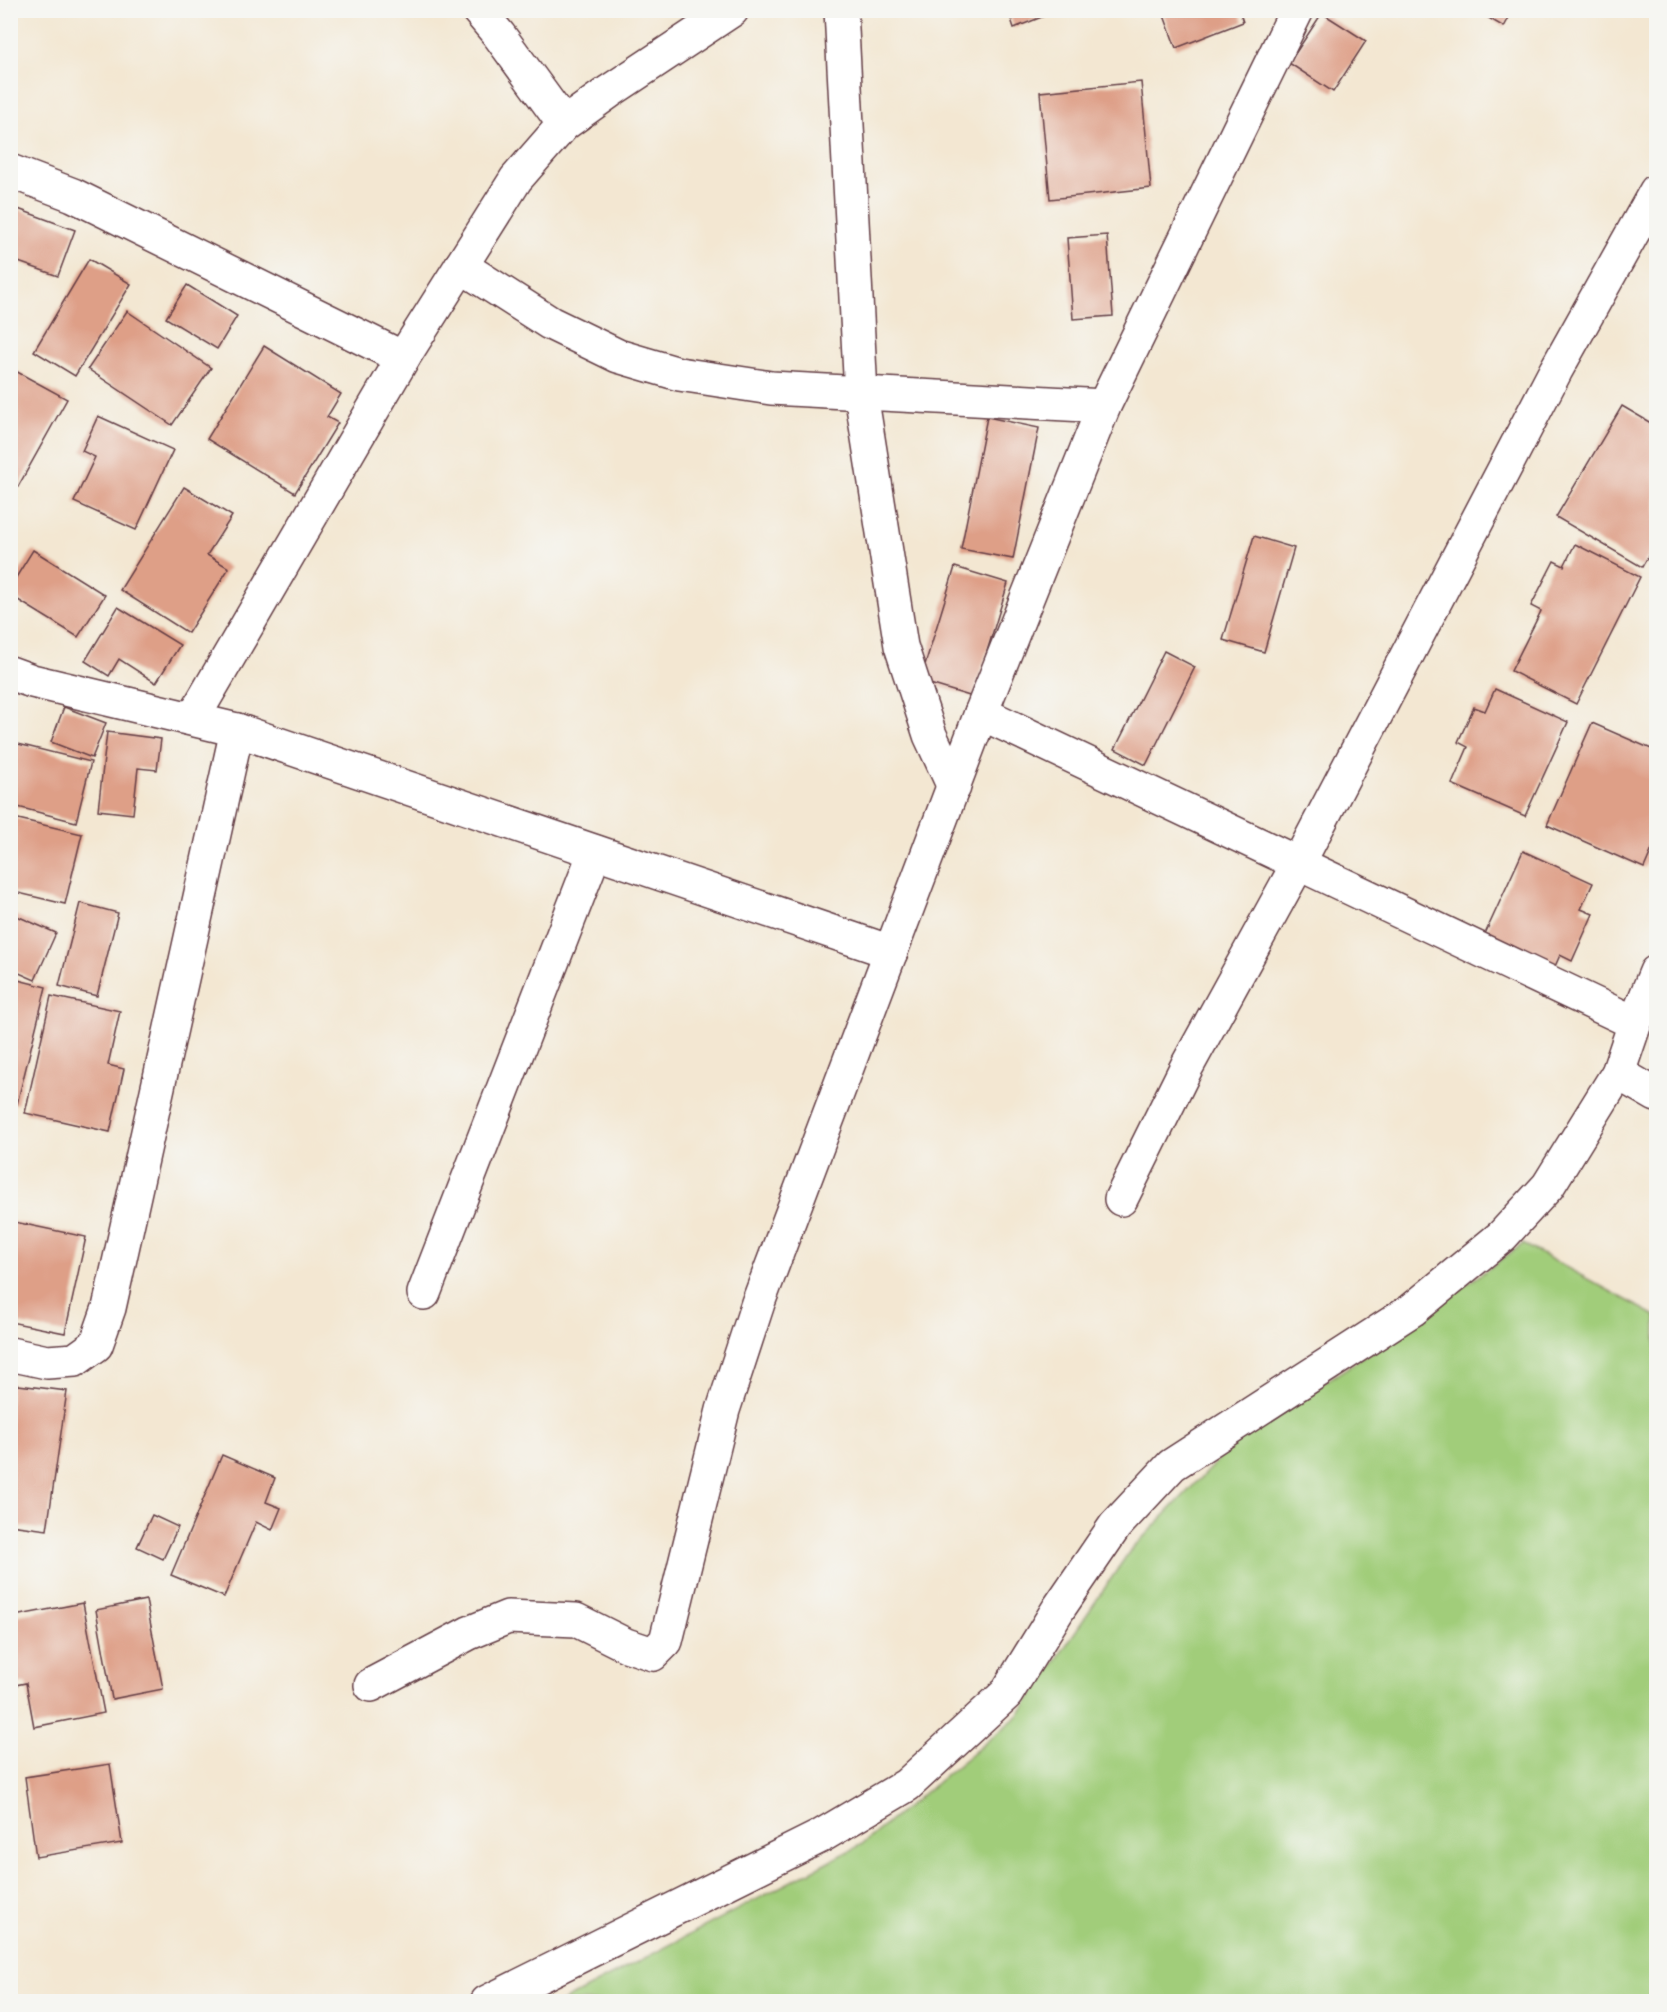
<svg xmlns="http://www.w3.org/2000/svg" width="1667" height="2012" font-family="'Balsamiq Sans',sans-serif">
<rect width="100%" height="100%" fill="#f6f6f2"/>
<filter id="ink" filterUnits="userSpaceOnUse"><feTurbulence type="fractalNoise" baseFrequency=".0167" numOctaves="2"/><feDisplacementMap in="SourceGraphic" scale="12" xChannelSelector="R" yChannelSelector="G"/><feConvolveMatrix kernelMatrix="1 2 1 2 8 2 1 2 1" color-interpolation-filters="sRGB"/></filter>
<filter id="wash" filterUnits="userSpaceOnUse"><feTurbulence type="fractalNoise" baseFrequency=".008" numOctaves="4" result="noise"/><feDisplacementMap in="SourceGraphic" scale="24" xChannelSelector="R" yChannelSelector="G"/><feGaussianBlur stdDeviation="1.35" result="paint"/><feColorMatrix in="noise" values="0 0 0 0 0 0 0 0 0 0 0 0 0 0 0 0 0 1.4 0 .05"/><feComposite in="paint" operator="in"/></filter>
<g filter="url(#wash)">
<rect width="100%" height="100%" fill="#f3e7d2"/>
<!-- green -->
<polygon fill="#a1cd7a" stroke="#767652" stroke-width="1.5" points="1523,1244 1656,1316 1656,2001 561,2002 862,1844 1019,1715 1129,1552 1242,1435 1375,1350"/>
<g id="blocks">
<!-- building -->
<g fill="#de9f87">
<polygon points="1008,10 1057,10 1057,11 1014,28"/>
<polygon points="1162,10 1239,10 1243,22 1176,48"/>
<polygon points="1475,10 1513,10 1504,27"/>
<polygon points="1322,13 1366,41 1333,92 1289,63"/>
<polygon points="1141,82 1151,188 1050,199 1040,92"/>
<polygon points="10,206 75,230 58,276 10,259"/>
<polygon points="1107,235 1113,316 1073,319 1067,238"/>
<polygon points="89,259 131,284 75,376 34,351"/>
<polygon points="187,285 237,316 217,349 166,318"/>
<polygon points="127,311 211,368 172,425 88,369"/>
<polygon points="264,346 341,394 327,417 338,423 295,493 207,439"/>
<polygon points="10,368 67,399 10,501"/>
<polygon points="1622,406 1656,426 1656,542 1642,567 1556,517"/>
<polygon points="98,416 173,450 136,530 74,502 95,457 82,451"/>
<polygon points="987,417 1039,428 1013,559 961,549"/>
<polygon points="184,487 232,516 207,555 229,568 188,633 120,590"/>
<polygon points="1254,536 1294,548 1264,652 1223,640"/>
<polygon points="1575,544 1640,577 1576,704 1511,671 1541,611 1531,606 1554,561 1564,566"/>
<polygon points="33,550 105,595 78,637 10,595 10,587"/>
<polygon points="955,567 1008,583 973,697 920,681"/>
<polygon points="118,607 180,645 156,683 119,659 109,676 85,661"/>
<polygon points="1164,651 1195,667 1146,765 1115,749"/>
<polygon points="1495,689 1568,722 1525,816 1452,784 1468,747 1458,742 1474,707 1485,711"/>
<polygon points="64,707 106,723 92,758 51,742"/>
<polygon points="1592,723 1656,751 1656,840 1644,868 1547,825"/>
<polygon points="107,732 161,739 157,770 138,768 133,814 98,810"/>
<polygon points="10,742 91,762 76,822 10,805"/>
<polygon points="10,817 82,834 65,904 10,891"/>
<polygon points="1523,851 1593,883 1581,909 1593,914 1572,961 1560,955 1550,978 1479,947"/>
<polygon points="80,903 118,913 97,996 59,986"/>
<polygon points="10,913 56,933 35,980 10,969"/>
<polygon points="10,978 46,987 17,1104 10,1102"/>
<polygon points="51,996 120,1011 108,1065 124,1069 110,1132 25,1113"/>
<polygon points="10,1221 86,1237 65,1333 10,1322"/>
<polygon points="10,1384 67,1391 47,1530 10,1525"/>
<polygon points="222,1455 275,1478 266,1502 281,1508 272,1530 256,1522 224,1597 171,1575"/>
<polygon points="152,1515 178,1527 163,1559 137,1547"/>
<polygon points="146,1600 163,1689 112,1699 96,1610"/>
<polygon points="83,1603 104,1713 34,1727 26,1683 10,1686 10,1634 17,1633 14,1616"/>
<polygon points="110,1764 122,1843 36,1857 25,1777"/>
</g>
</g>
</g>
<g filter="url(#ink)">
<use href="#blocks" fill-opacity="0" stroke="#633d44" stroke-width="1.5"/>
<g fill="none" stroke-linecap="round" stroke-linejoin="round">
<!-- street casing -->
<g stroke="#633d44" stroke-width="36">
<g id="street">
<polyline points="478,10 499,35 564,124"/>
<polyline points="841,10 861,394 901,646 930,735 954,787"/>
<polyline points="10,171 73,195 403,358"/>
<polyline points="461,266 550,323 618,356 679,374 771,388 1104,406"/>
<polyline points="10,673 32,681 237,730 891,952"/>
<polyline points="981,713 1635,1023"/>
<polyline points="193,718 403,358 516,179 564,124 610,91 732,10"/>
<polyline points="1618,1073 1656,1095"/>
<polyline points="1121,1199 1187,1066 1298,864 1556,370 1656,191"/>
<polyline points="424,1293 595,852"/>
<polyline points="10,1354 47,1362 75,1360 96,1345 109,1308 237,730"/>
<polyline points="371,1685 469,1633 508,1617 576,1620 626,1645 653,1654 666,1641 723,1410 758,1303 981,713 1104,406 1297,10"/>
<polyline points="487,2002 821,1836 907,1785 1006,1694 1059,1608 1115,1526 1172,1465 1412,1310 1502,1236 1548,1186 1618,1073 1635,1023 1656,972"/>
</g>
</g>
<!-- street -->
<use href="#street" stroke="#fff" stroke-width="33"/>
</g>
</g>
<!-- margin -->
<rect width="1667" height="2012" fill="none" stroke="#f6f6f2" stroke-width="36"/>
</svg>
